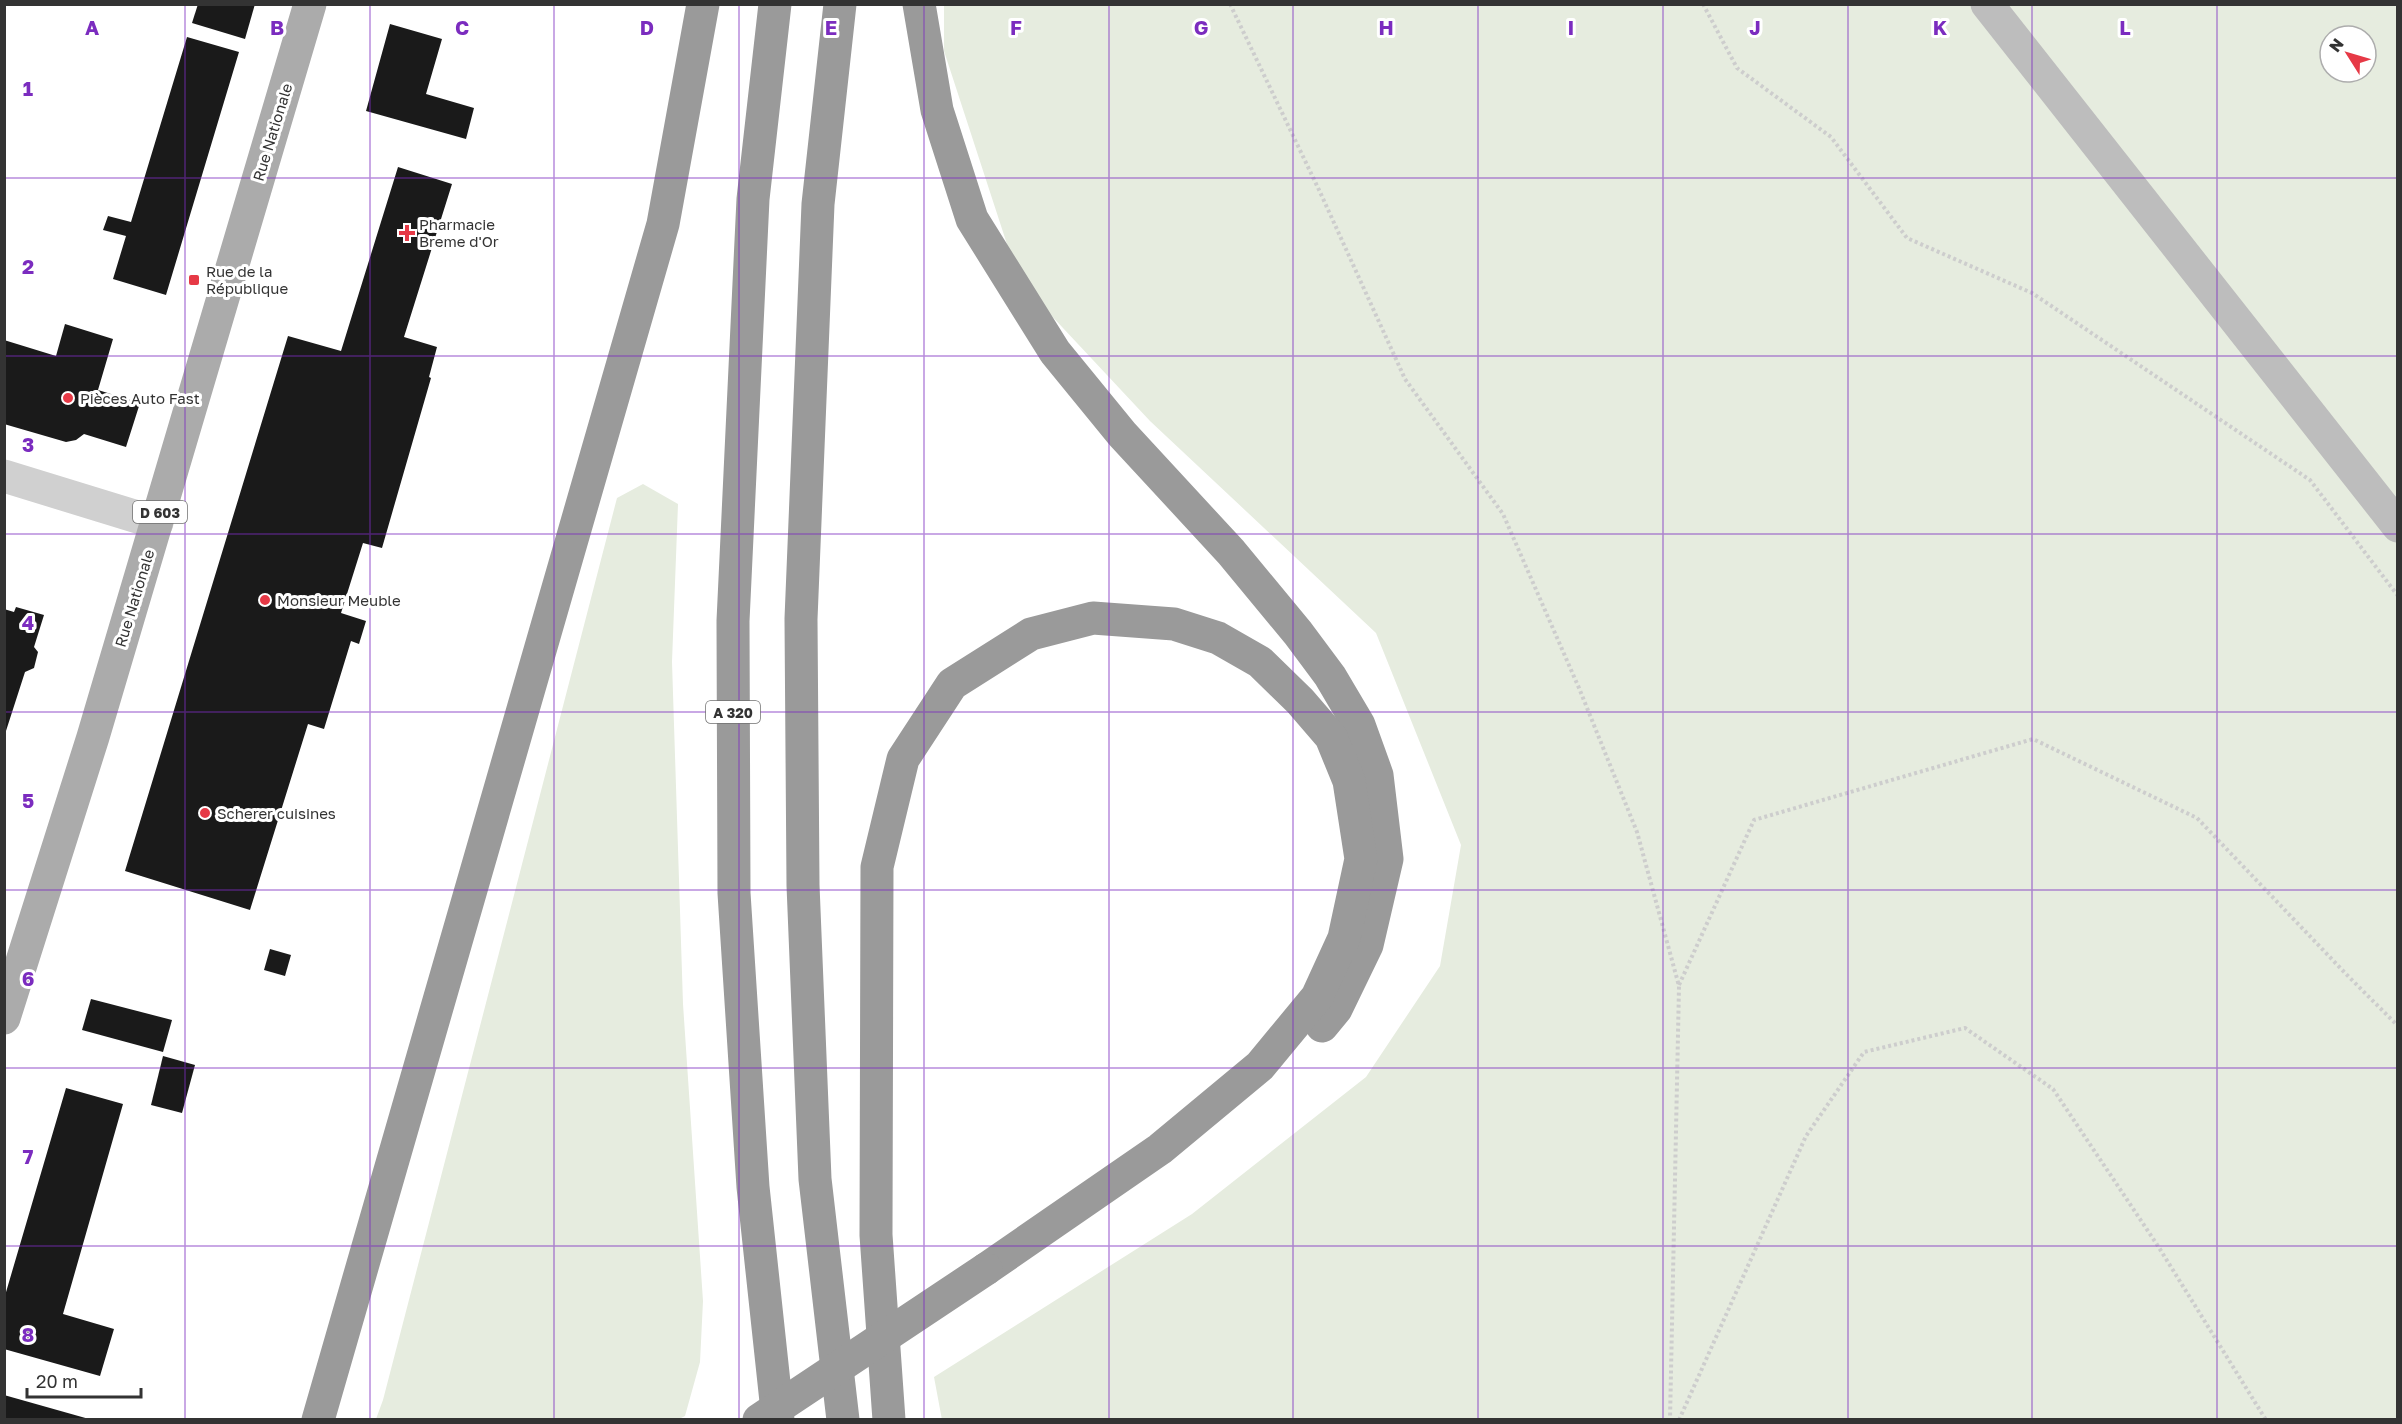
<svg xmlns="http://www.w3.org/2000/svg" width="2402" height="1424" font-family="'Golos Text',sans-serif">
<rect width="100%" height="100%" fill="#fff"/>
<!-- green -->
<g fill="#e6ecdf" fill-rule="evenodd">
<path d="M944,5H2397V1419L942,1420L934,1377L1192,1214L1366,1077L1440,966L1461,845L1376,633L1150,421L1019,281L944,51ZM2330,36H2366V72H2330Z"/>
<polygon points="643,484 678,504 672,662 683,1004 703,1301 700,1362 685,1416 679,1419 376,1419 383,1400 617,498"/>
</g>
<!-- building -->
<g fill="#1a1a1a">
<polygon points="198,4 255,4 245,39 192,23"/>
<polygon points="390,24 442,39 426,94 474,108 466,139 366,111"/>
<polygon points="187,37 239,52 166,295 113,279 126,236 103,230 108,216 131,222"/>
<polygon points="398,167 452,184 404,337 437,347 429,377 431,378 382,548 363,543 341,613 366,621 359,644 351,641 324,729 308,724 250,910 125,871 288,336 341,351"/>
<polygon points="65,324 113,339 98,390 140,403 126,447 84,434 76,440 66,442 4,424 4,340 56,356"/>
<polygon points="16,607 44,615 34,647 38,652 34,668 25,672 5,734 4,609 14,612"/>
<polygon points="270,949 291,955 285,976 264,970"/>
<polygon points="91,999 172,1020 163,1052 82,1030"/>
<polygon points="163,1056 195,1065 182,1113 151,1105"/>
<polygon points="66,1088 123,1104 63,1314 114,1329 100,1376 4,1349 4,1299"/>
<polygon points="4,1395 89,1419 88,1420 4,1420"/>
</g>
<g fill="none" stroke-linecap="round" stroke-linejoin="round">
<!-- path -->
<g stroke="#cdcdcd" stroke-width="4" stroke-dasharray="3 3" stroke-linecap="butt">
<polyline points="1230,4 1320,192 1405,379 1503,514 1579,688 1637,832 1679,986 1670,1420"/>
<polyline points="1703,4 1737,68 1831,137 1907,238 2032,293 2310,480 2398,596"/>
<polyline points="1679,985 1754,820 2033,739 2197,818 2346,974 2398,1026"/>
<polyline points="1679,1420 1806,1136 1864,1052 1965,1028 2053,1089 2158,1246 2266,1420"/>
</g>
<!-- street -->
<polyline stroke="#d0d0d0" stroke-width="33" points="4,476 157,523"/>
<!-- secondary -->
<polyline stroke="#bdbdbd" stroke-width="33" points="1987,4 2398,526"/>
<!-- primary -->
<polyline stroke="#ababab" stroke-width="33" points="4,1018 93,737 310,4"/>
<!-- highway -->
<g stroke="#9a9a9a" stroke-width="33">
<polyline points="775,4 753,199 733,621 734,893 753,1187 778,1420"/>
<polyline points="840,4 818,204 801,619 803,885 815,1179 843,1420"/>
<polyline points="919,4 937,110 972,219 1055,352 1122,434 1231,552 1298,633 1330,676 1359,725 1377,775 1387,859 1367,945 1336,1009 1322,1026"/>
<polyline points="318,1420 663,224 703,4"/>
<polyline points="889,1420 876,1235 877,867 903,759 952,684 1031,634 1093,618 1174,624 1218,638 1260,662 1300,701 1331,737 1349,781 1361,859 1344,938 1317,997 1260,1066 1160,1149 986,1269"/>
</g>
<!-- highway-bridge -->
<polyline stroke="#9a9a9a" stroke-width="33" points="759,1420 986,1269"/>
</g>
<!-- grid -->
<path fill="none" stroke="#7b2cbf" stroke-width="1.5" stroke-opacity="0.55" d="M185,4V1420M370,4V1420M554,4V1420M739,4V1420M924,4V1420M1109,4V1420M1293,4V1420M1478,4V1420M1663,4V1420M1848,4V1420M2032,4V1420M2217,4V1420M4,178H2398M4,356H2398M4,534H2398M4,712H2398M4,890H2398M4,1068H2398M4,1246H2398"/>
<!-- markers -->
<g fill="#e63946" stroke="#fff" stroke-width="2">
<path d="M404 224h6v6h6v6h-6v6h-6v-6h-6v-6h6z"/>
<rect x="188" y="274" width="12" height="12" rx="3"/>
<circle cx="68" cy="398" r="6"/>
<circle cx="265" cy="600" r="6"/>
<circle cx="205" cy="813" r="6"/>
</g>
<g text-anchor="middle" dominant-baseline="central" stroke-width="6" stroke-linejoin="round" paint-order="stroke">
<!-- shield labels -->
<g fill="#fff" stroke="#707070" stroke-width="1.5">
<rect x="133" y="501" width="54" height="22" rx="4.5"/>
<rect x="706" y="701" width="54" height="22" rx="4.5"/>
</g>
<g font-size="14" font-weight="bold" fill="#333">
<text x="160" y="512">D 603</text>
<text x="733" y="712">A 320</text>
</g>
<!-- street labels -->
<g font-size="15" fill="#333" stroke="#fff">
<text transform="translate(272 132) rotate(-73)">Rue Nationale</text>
<text transform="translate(134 598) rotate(-73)">Rue Nationale</text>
</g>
<!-- poi labels -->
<g font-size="15" fill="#333" stroke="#fff" text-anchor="start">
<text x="419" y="224">Pharmacie<tspan x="419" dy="17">Breme d'Or</tspan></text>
<text x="206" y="271">Rue de la<tspan x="206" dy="17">République</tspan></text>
<text x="80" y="398">Pièces Auto Fast</text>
<text x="277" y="600">Monsieur Meuble</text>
<text x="217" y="813">Scherer cuisines</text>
</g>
</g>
<g font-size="20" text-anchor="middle" font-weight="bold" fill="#7b2cbf" stroke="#fff" stroke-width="6" stroke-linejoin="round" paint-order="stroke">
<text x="92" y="35">A</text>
<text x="277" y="35">B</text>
<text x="462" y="35">C</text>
<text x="647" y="35">D</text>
<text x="831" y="35">E</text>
<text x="1016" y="35">F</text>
<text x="1201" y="35">G</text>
<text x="1386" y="35">H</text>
<text x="1571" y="35">I</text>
<text x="1755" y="35">J</text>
<text x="1940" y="35">K</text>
<text x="2125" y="35">L</text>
<text x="28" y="96">1</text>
<text x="28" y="274">2</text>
<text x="28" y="452">3</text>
<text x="28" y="630">4</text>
<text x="28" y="808">5</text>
<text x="28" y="986">6</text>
<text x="28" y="1164">7</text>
<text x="28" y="1342">8</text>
</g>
<!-- border -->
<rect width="2402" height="1424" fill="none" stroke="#333333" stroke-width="12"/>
<!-- north arrow -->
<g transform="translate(2348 54) rotate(307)"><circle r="28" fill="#ffffff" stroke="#adadad" stroke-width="1.5"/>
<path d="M0-4.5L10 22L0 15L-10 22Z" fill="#e63946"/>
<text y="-9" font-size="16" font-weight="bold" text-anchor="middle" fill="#333333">N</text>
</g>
<!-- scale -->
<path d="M27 1388v9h114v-9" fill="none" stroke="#333333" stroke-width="3"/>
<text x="36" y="1388" font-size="18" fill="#333333" stroke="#ffffff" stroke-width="4.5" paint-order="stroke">20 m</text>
</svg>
